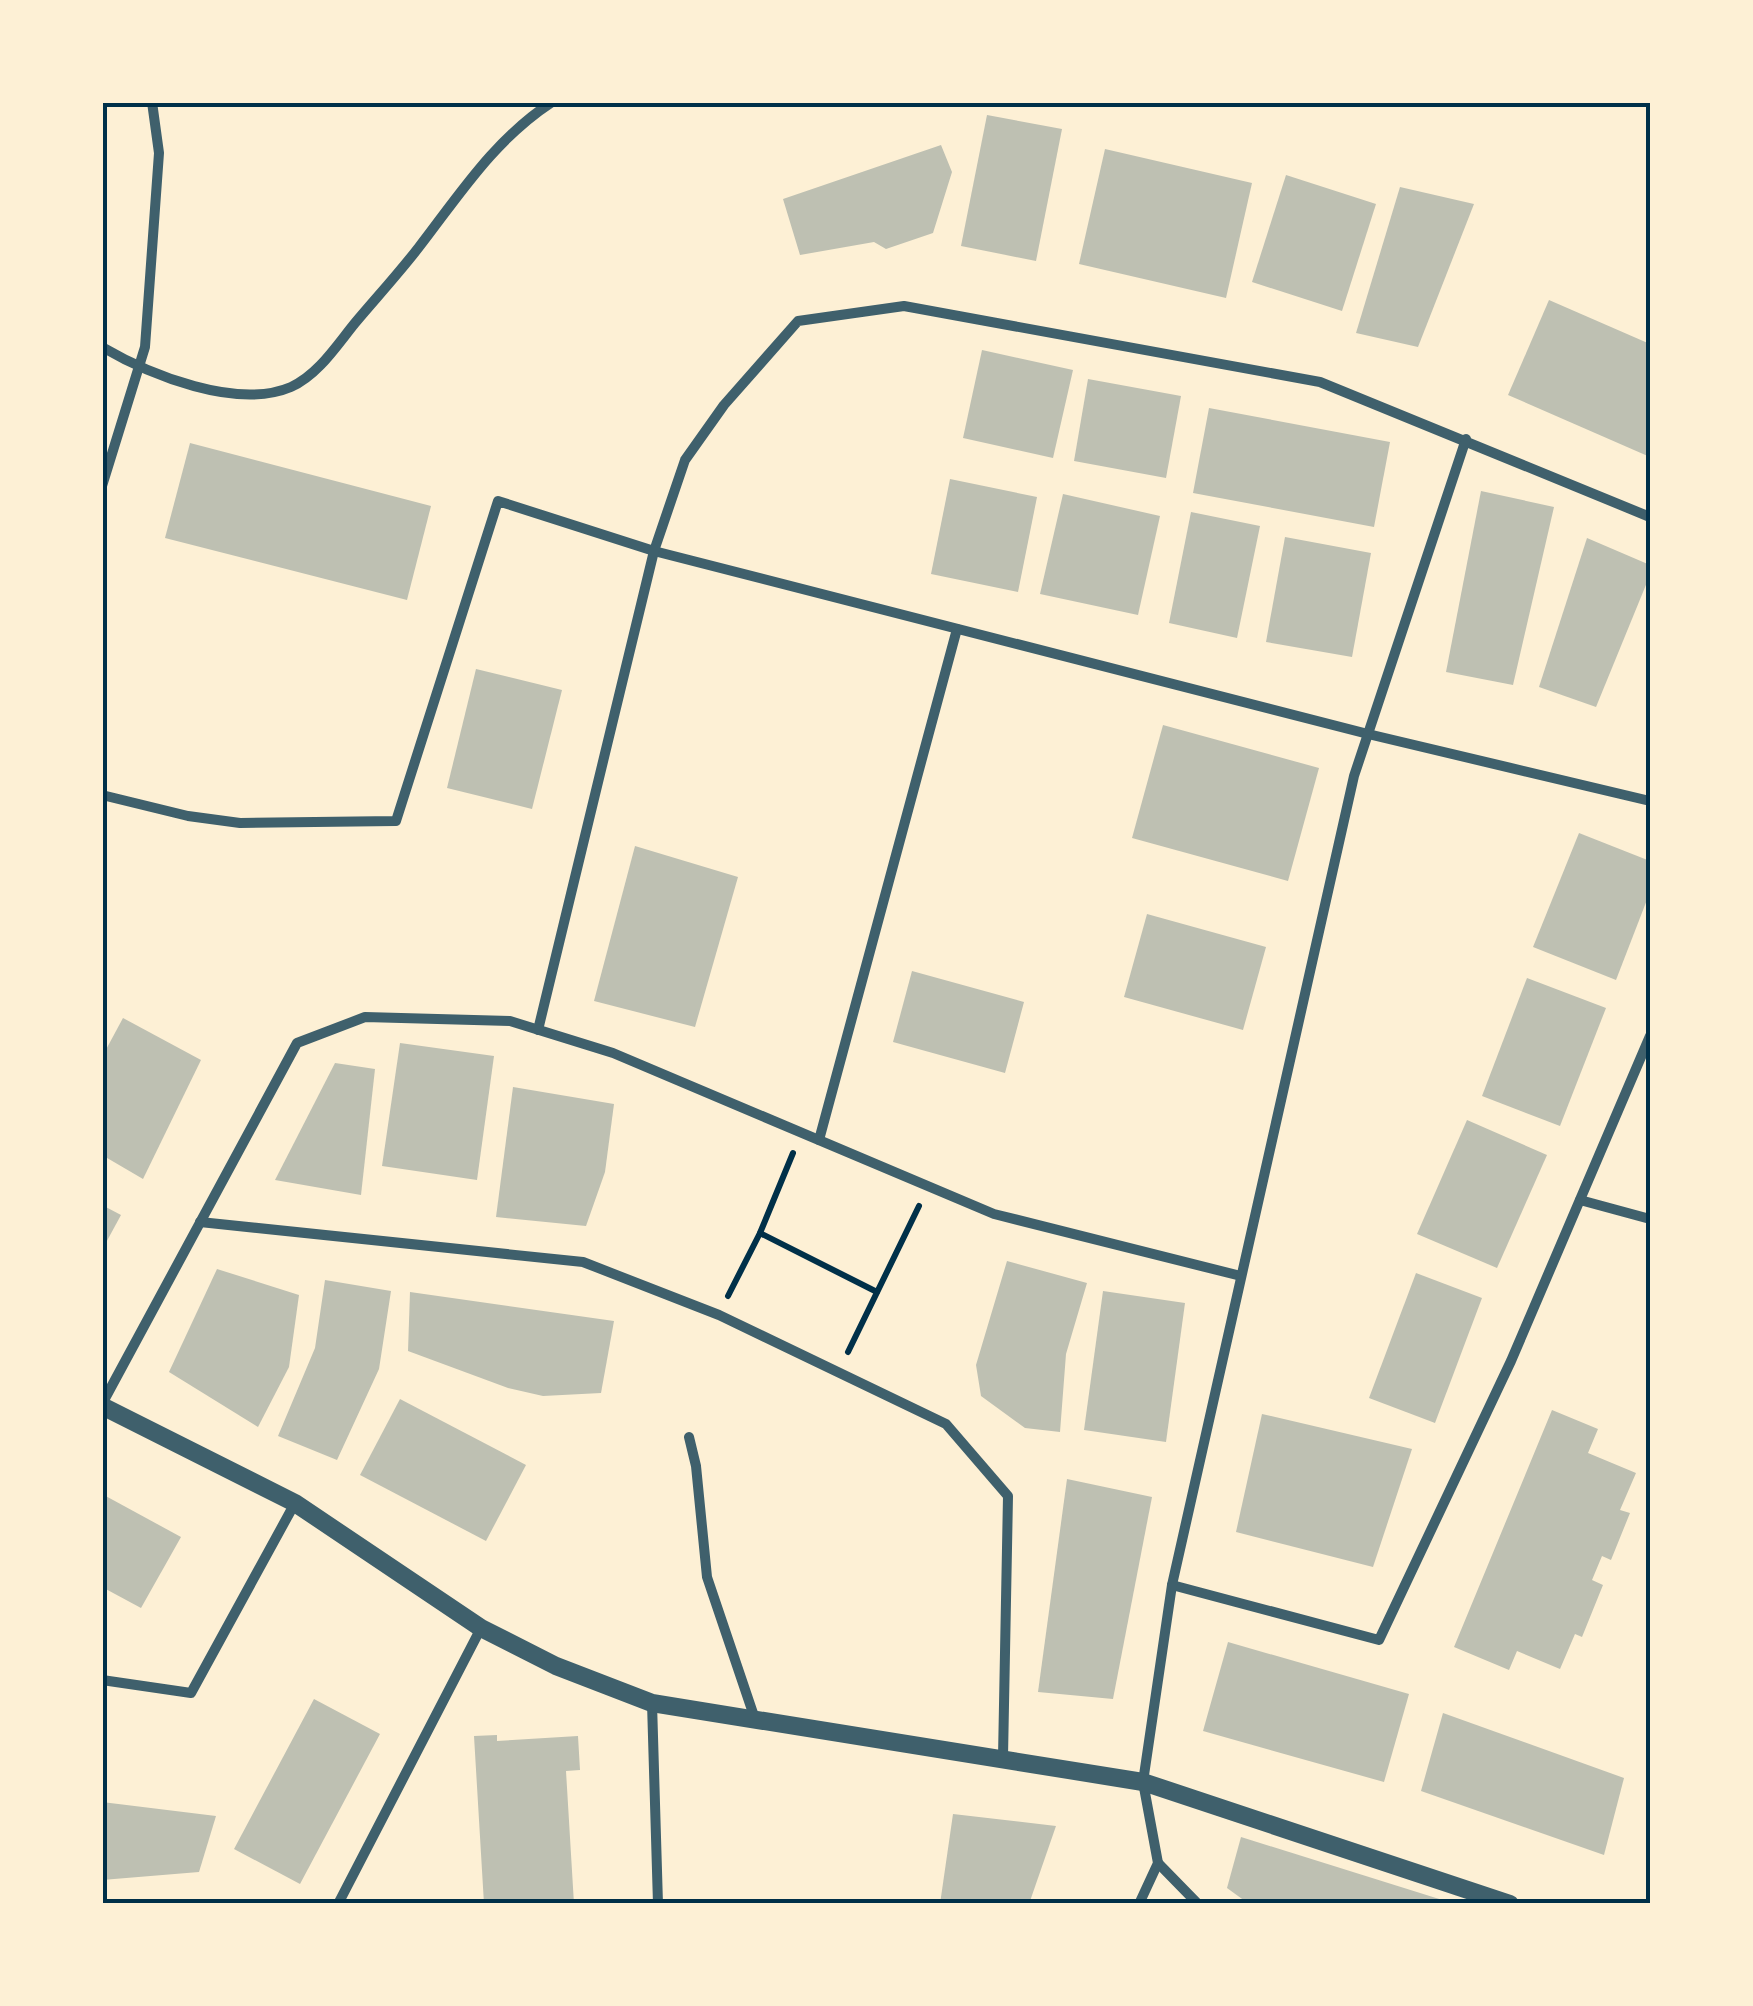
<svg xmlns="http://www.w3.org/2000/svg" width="1753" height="2006" font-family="Inter,sans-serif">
<rect width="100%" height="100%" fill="#fdf0d5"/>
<!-- building -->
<g fill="#bec0b2">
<polygon points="987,115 1062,129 1036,261 961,246"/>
<polygon points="941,145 952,172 933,233 886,249 874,242 800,255 783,199"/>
<polygon points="1105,149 1252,183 1226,298 1079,264"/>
<polygon points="1286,175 1376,204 1342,311 1252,282"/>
<polygon points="1400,187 1474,204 1418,347 1356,333"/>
<polygon points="1549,300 1650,344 1650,457 1508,395"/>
<polygon points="982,350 1073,370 1053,458 963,438"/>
<polygon points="1088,379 1181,396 1166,478 1074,461"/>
<polygon points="1209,408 1390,442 1374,527 1193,493"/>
<polygon points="190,443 431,506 407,600 165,538"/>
<polygon points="950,479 1037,497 1018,592 931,574"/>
<polygon points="1481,491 1554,507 1513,685 1446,672"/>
<polygon points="1063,494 1160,516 1138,615 1040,594"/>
<polygon points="1191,512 1260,526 1237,638 1169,623"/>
<polygon points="1285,537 1371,553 1352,657 1266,642"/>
<polygon points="1587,538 1650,565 1650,575 1596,707 1539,687"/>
<polygon points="476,669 562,690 532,809 447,788"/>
<polygon points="1163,725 1319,768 1288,881 1132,838"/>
<polygon points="1579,833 1650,861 1650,892 1616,980 1533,947"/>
<polygon points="635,846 738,877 695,1027 594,1001"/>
<polygon points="1147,914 1266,947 1243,1030 1124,997"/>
<polygon points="912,971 1024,1002 1005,1073 893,1042"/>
<polygon points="1527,978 1606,1008 1560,1126 1482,1096"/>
<polygon points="123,1018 201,1060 143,1179 102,1155 102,1057"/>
<polygon points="400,1043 494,1056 477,1180 382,1166"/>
<polygon points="335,1063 375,1069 361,1195 275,1180"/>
<polygon points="513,1087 614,1104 605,1172 586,1226 496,1217"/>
<polygon points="1467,1120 1547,1155 1497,1268 1417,1234"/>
<polygon points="102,1205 121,1215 102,1250"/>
<polygon points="1007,1261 1087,1283 1066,1354 1060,1432 1025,1428 981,1396 976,1365"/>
<polygon points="217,1269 299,1295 289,1367 258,1427 169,1372"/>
<polygon points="1416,1273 1482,1298 1435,1423 1369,1398"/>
<polygon points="325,1280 391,1291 379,1369 337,1460 278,1436 315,1348"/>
<polygon points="1103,1291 1185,1303 1166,1442 1084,1430"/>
<polygon points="410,1292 614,1321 601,1393 543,1396 508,1388 408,1351"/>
<polygon points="400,1399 526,1465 486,1541 360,1475"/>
<polygon points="1552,1410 1598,1429 1588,1453 1636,1473 1620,1510 1630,1513 1611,1560 1602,1556 1592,1580 1603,1585 1582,1637 1575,1634 1560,1669 1517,1651 1509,1670 1454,1647"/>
<polygon points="1262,1414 1412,1449 1373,1567 1236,1532"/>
<polygon points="1067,1479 1152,1497 1113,1699 1038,1692"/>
<polygon points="102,1494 181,1537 141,1608 102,1587"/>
<polygon points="1228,1642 1409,1694 1384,1782 1203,1731"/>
<polygon points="314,1699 380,1734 300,1884 234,1849"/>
<polygon points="1443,1713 1624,1778 1604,1855 1421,1791"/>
<polygon points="497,1735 497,1741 578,1736 580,1770 566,1771 574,1904 484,1904 474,1736"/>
<polygon points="102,1802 216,1816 199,1872 102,1880"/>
<polygon points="953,1814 1056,1826 1029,1904 940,1904"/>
<polygon points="1241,1837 1452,1903 1452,1904 1249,1904 1227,1888"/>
</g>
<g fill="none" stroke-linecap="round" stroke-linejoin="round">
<!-- path -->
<g stroke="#003049" stroke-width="6">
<polyline points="760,1233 877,1292"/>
<polyline points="728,1296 760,1233 793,1153"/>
<polyline points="848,1352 919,1206"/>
</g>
<!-- minor -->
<g stroke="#3f606c" stroke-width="10">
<path d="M102,347C150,375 237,410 291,387C318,375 337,345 355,323C376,298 399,273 419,247C460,194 494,140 552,102"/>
<polyline points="102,486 145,347 159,153 152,102"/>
<polyline points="102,795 188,816 240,823 396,821 498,501 654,551 1368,734 1650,801"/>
<polyline points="538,1030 654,551 685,460 724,405 798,321 904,306 1320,382 1650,517"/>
<polyline points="819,1140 957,629"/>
<polyline points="1580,1200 1650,1219"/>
<polyline points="200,1222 583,1262 719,1315 946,1424 1008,1496 1003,1757"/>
<polyline points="102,1404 297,1043 365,1017 510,1021 613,1053 994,1214 1241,1276"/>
<polyline points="689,1437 696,1466 707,1577 755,1719"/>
<polyline points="1172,1585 1379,1640 1511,1361 1650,1036"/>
<polyline points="102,1680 191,1693 295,1503"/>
<polyline points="652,1703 658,1904"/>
<polyline points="1158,1863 1198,1904"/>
<polyline points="338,1904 481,1628"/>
<polyline points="1139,1904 1158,1863 1143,1782 1172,1585 1354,776 1466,439"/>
</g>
<!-- tertiary -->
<polyline stroke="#3f606c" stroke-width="18" points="102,1406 295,1503 481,1628 556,1666 652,1703 1143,1782 1510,1904"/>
</g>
<!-- border -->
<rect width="1753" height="2006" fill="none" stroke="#fdf0d5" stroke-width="210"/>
<rect x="105" y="105" width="1543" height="1796" fill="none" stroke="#003049" stroke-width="4"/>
</svg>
